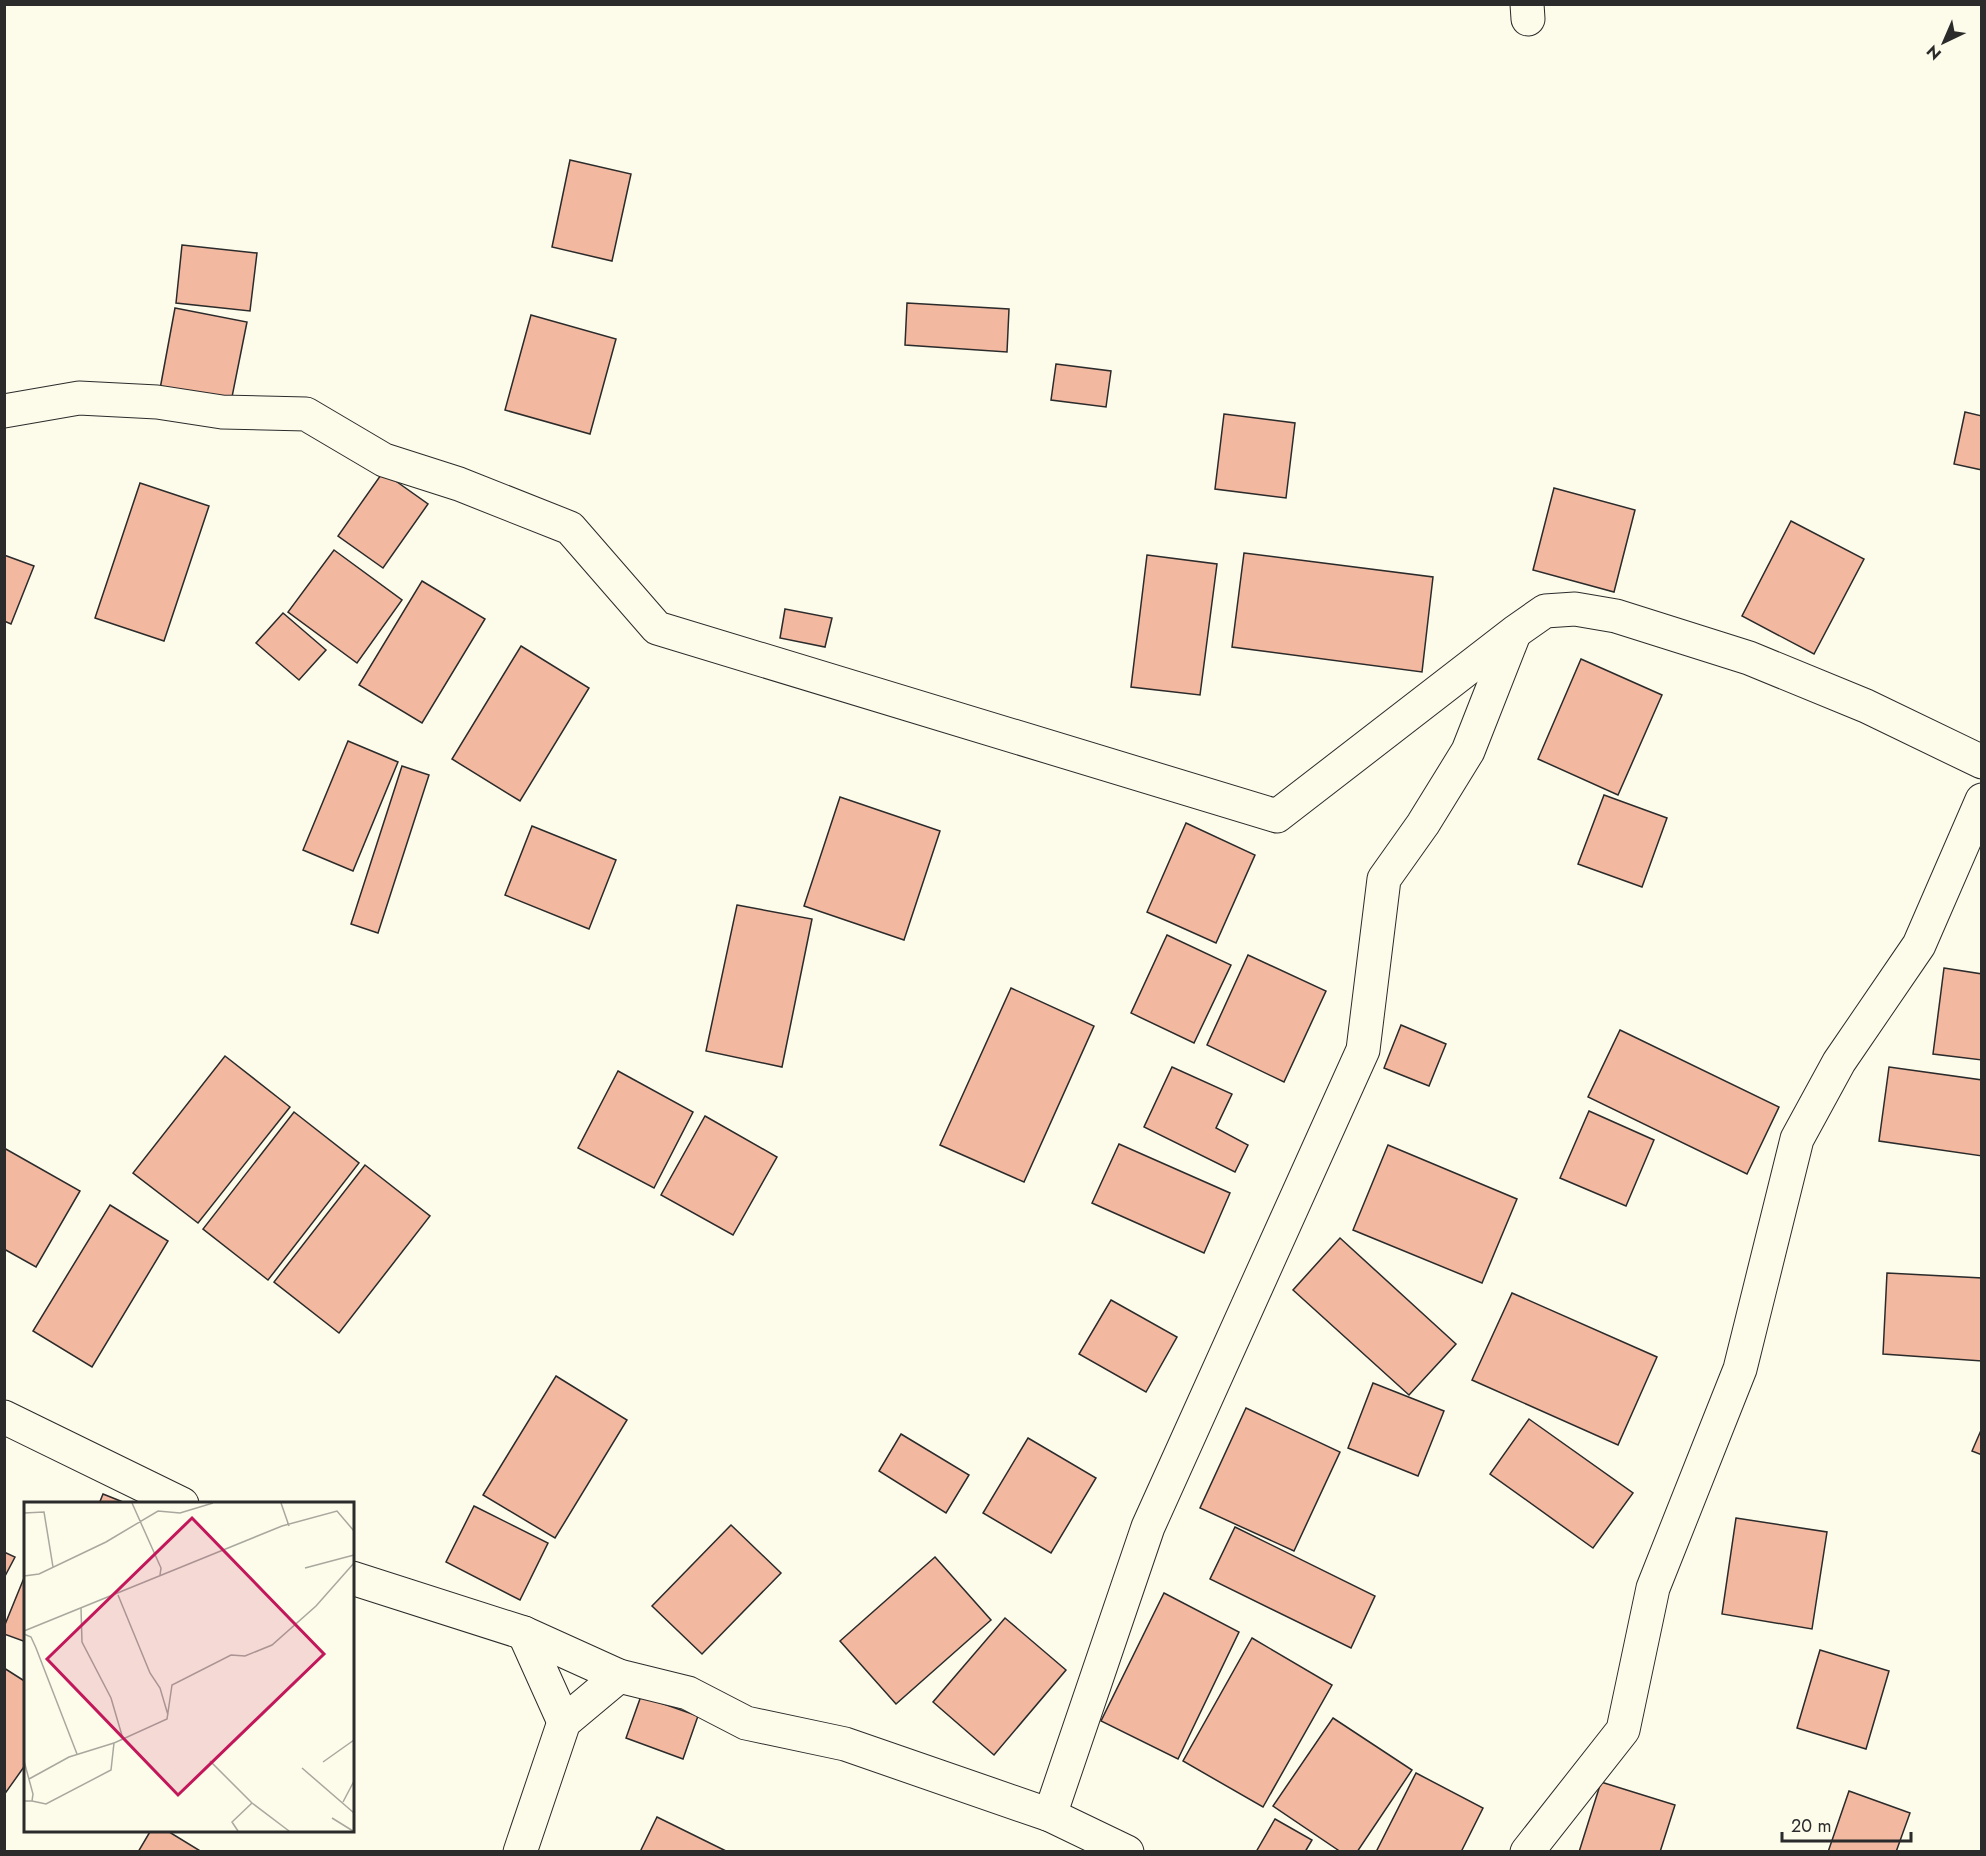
<svg xmlns="http://www.w3.org/2000/svg" width="1986" height="1856" font-family="Jost,sans-serif">
<rect width="100%" height="100%" fill="#fdfbea"/>
<!-- building -->
<g fill="#f2b8a0" stroke="#2b2b2b" stroke-width="1.5">
<polygon points="570,160 631,174 612,261 552,247"/>
<polygon points="182,245 257,253 250,311 176,303"/>
<polygon points="907,303 1009,309 1007,352 905,345"/>
<polygon points="175,308 247,322 231,402 160,389"/>
<polygon points="531,315 616,339 590,434 505,410"/>
<polygon points="1056,364 1111,371 1106,407 1051,400"/>
<polygon points="1965,412 1982,416 1982,470 1954,464"/>
<polygon points="1224,414 1295,423 1286,498 1215,489"/>
<polygon points="383,472 428,504 383,568 338,536"/>
<polygon points="140,483 209,506 164,641 95,618"/>
<polygon points="1554,488 1635,510 1614,592 1533,570"/>
<polygon points="1791,521 1864,559 1814,654 1742,616"/>
<polygon points="334,550 402,600 357,663 288,612"/>
<polygon points="1244,553 1433,577 1422,672 1232,647"/>
<polygon points="4,555 34,566 11,624 4,621"/>
<polygon points="1147,555 1217,564 1200,695 1131,687"/>
<polygon points="422,581 485,619 422,723 359,685"/>
<polygon points="785,609 832,618 825,647 780,638"/>
<polygon points="283,613 326,650 299,680 256,643"/>
<polygon points="521,646 589,688 520,801 452,759"/>
<polygon points="1581,659 1662,695 1618,795 1538,759"/>
<polygon points="348,741 398,762 353,871 303,850"/>
<polygon points="402,766 429,775 378,933 351,924"/>
<polygon points="1604,795 1667,818 1642,887 1578,864"/>
<polygon points="840,797 940,831 904,940 804,906"/>
<polygon points="1186,823 1255,855 1216,943 1147,912"/>
<polygon points="532,826 616,860 589,929 505,895"/>
<polygon points="737,905 812,919 782,1067 706,1051"/>
<polygon points="1167,935 1231,965 1194,1043 1131,1013"/>
<polygon points="1248,955 1326,991 1284,1082 1207,1045"/>
<polygon points="1944,968 1982,974 1982,1060 1933,1054"/>
<polygon points="1011,988 1094,1026 1024,1182 940,1145"/>
<polygon points="1401,1025 1446,1044 1429,1086 1384,1068"/>
<polygon points="1620,1030 1779,1107 1747,1174 1588,1097"/>
<polygon points="225,1056 290,1107 198,1223 133,1173"/>
<polygon points="1172,1067 1232,1094 1216,1128 1248,1145 1235,1172 1144,1127"/>
<polygon points="1889,1067 1982,1080 1982,1156 1879,1141"/>
<polygon points="618,1071 693,1112 654,1188 578,1148"/>
<polygon points="1589,1111 1654,1140 1626,1206 1560,1178"/>
<polygon points="294,1112 359,1163 268,1280 203,1229"/>
<polygon points="705,1116 777,1157 733,1235 661,1195"/>
<polygon points="1119,1144 1230,1193 1204,1253 1092,1203"/>
<polygon points="1388,1145 1517,1199 1482,1283 1353,1230"/>
<polygon points="4,1148 80,1191 36,1267 4,1249"/>
<polygon points="365,1165 430,1216 339,1333 274,1282"/>
<polygon points="110,1205 168,1241 92,1367 33,1331"/>
<polygon points="1340,1238 1456,1344 1409,1395 1293,1290"/>
<polygon points="1887,1273 1982,1278 1982,1361 1883,1354"/>
<polygon points="1512,1293 1657,1357 1618,1445 1472,1380"/>
<polygon points="1111,1300 1177,1337 1146,1392 1079,1354"/>
<polygon points="556,1376 627,1420 555,1538 483,1495"/>
<polygon points="1373,1383 1444,1411 1418,1476 1348,1448"/>
<polygon points="1246,1408 1340,1452 1294,1551 1200,1508"/>
<polygon points="1529,1419 1633,1493 1593,1548 1490,1474"/>
<polygon points="1982,1428 1982,1455 1972,1451"/>
<polygon points="901,1434 969,1475 946,1513 879,1471"/>
<polygon points="1028,1438 1096,1478 1051,1553 983,1513"/>
<polygon points="103,1494 128,1504 99,1504"/>
<polygon points="474,1506 548,1543 520,1600 446,1562"/>
<polygon points="1736,1518 1827,1532 1812,1629 1722,1614"/>
<polygon points="731,1525 781,1573 702,1654 652,1606"/>
<polygon points="1235,1527 1375,1596 1351,1648 1210,1579"/>
<polygon points="4,1552 15,1557 4,1578"/>
<polygon points="935,1557 991,1620 896,1704 840,1641"/>
<polygon points="26,1573 26,1642 4,1634 4,1627"/>
<polygon points="1164,1593 1239,1632 1178,1759 1101,1721"/>
<polygon points="1005,1618 1066,1670 994,1755 933,1702"/>
<polygon points="1252,1638 1332,1685 1263,1807 1183,1761"/>
<polygon points="1820,1650 1889,1671 1866,1749 1797,1728"/>
<polygon points="4,1668 26,1682 26,1764 4,1795"/>
<polygon points="641,1696 698,1716 683,1759 626,1738"/>
<polygon points="1333,1718 1412,1770 1357,1852 1341,1852 1273,1806"/>
<polygon points="1416,1773 1483,1808 1461,1852 1376,1852"/>
<polygon points="1601,1782 1675,1805 1660,1852 1579,1852"/>
<polygon points="1849,1791 1910,1813 1896,1852 1828,1852"/>
<polygon points="657,1817 728,1852 640,1852"/>
<polygon points="1275,1819 1312,1840 1305,1852 1256,1852"/>
<polygon points="151,1830 166,1830 202,1852 138,1852"/>
</g>
<g fill="none" stroke-linecap="round" stroke-linejoin="round">
<!-- minor casing -->
<g stroke="#2b2b2b" stroke-width="35">
<g id="minor">
<polyline points="1527,4 1528,19"/>
<polyline points="4,411 79,398 157,402 222,412 306,414 384,460 459,484 570,528 657,628 1277,816 1515,632 1545,611 1575,609 1616,616 1749,658 1866,706 1982,762"/>
<polyline points="4,1417 182,1504"/>
<polyline points="352,1578 524,1633 619,1676 688,1693 746,1723 845,1744 1050,1815 1127,1852"/>
<polyline points="524,1633 564,1722"/>
<polyline points="1050,1815 1148,1527 1363,1050 1384,879 1423,824 1468,751 1514,634"/>
<polyline points="520,1852 564,1722 619,1676"/>
<polyline points="1527,1852 1623,1730 1653,1588 1740,1369 1797,1139 1839,1062 1919,945 1982,800"/>
</g>
</g>
<!-- minor -->
<use href="#minor" stroke="#fdfbea" stroke-width="33"/>
</g>
<!-- overview -->
<g transform="translate(24 1502)">
<rect width="330" height="330" fill="#fdfbea"/>
<path fill="none" stroke="#a9a89e" stroke-width="1.5" d="M108,1L137,66L136,73M257,1L265,24M0,11L20,10L29,65M281,66L330,53M0,74L15,72L82,40L134,9L156,11L189,1M94,93L126,171L136,186L144,213M57,106L58,140L87,196L99,237M0,129L258,24L313,9L330,29M0,132L7,135L12,146L53,252M0,259L9,292L8,299H0M186,259L228,301L265,329M299,260L330,238M278,266L330,311M5,277L45,255L90,241M8,299L22,302L87,268L90,241L143,217L148,183L207,153L221,154L248,143L292,104L330,61M319,300L330,279M308,316L329,329M214,329L208,320L228,301"/>
<path fill="#c2185b" fill-opacity="0.15" stroke="#c2185b" stroke-width="3" d="M168,16L300,152L154,293L23,157Z"/>
<rect width="330" height="330" fill="none" stroke="#2b2b2b" stroke-width="3"/>
</g>
<!-- border -->
<rect width="1986" height="1856" fill="none" stroke="#2b2b2b" stroke-width="12"/>
<!-- north arrow -->
<g transform="translate(1944 42) rotate(224)" stroke="#fdfbea" stroke-width="4.5" paint-order="stroke">
<path d="M0-4.5L10 22L0 15L-10 22Z" fill="#2b2b2b"/>
<text y="-9" font-size="16" font-weight="bold" text-anchor="middle" fill="#2b2b2b">N</text>
</g>
<!-- scale -->
<path d="M1782 1832v9h129v-9" fill="none" stroke="#2b2b2b" stroke-width="3"/>
<text x="1791" y="1832" font-size="18" fill="#2b2b2b" stroke="#fdfbea" stroke-width="4.5" paint-order="stroke">20 m</text>
</svg>
